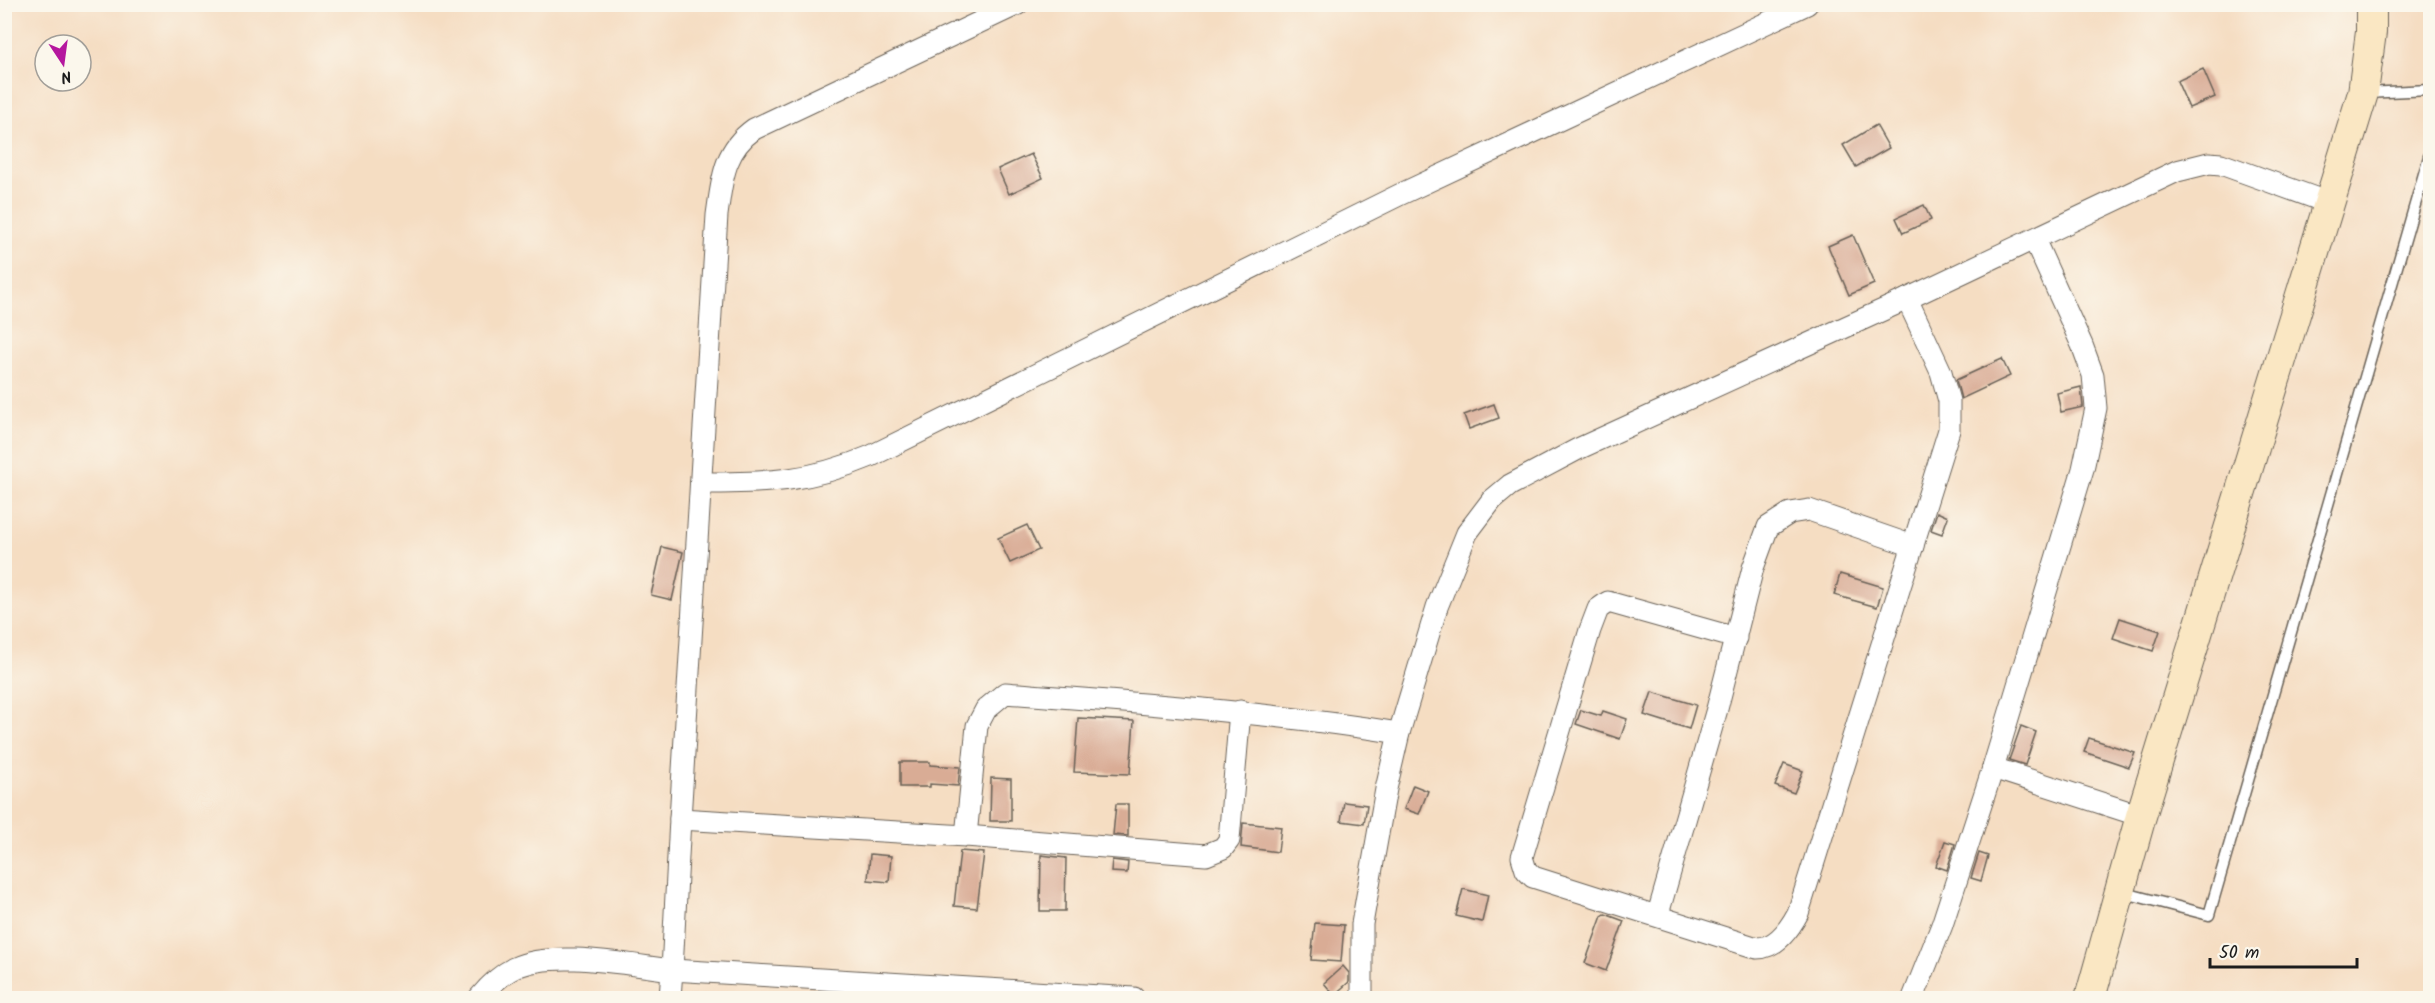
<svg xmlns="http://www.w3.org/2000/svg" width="2435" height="1003" font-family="Kalam,sans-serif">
<rect width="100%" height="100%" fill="#fbf7ec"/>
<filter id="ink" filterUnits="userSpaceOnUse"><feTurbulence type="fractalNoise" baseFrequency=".0167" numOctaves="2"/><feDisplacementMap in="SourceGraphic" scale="12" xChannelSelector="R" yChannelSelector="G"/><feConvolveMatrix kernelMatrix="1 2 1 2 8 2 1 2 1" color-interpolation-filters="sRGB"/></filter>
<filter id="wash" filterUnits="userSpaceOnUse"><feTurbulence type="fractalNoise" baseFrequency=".008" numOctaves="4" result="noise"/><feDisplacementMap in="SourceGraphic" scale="24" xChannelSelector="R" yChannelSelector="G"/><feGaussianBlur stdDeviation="1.35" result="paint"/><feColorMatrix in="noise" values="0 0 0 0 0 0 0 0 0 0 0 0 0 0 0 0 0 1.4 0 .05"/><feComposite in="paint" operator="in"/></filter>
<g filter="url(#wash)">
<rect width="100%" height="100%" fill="#f5ddc2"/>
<g id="blocks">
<!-- building -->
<g fill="#d9ac95">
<polygon points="2203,69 2215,97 2189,108 2177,81"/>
<polygon points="1876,125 1889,148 1856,167 1843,145"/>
<polygon points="1031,154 1043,178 1009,194 998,169"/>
<polygon points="1924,205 1931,220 1903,233 1896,218"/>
<polygon points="1853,235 1874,284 1849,295 1828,246"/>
<polygon points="2002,359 2010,376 1961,399 1956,380"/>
<polygon points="2081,387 2083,407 2061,412 2057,393"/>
<polygon points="1494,404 1499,418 1469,429 1464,415"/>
<polygon points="1937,512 1948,517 1942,534 1931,530"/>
<polygon points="1027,525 1039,550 1010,563 998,538"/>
<polygon points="662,547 683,552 672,600 651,595"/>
<polygon points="1840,574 1883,587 1877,607 1834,595"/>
<polygon points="2120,618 2160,631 2153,651 2113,638"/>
<polygon points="1652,692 1696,705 1689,729 1644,715"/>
<polygon points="1581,710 1601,716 1603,711 1627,719 1620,739 1576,724"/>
<polygon points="1078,718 1134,721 1130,774 1074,772"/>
<polygon points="2021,726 2036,732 2025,765 2009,760"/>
<polygon points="2089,738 2135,753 2129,767 2084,752"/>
<polygon points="900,762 930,762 930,765 960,767 958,786 930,784 930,787 900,787"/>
<polygon points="1784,764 1803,771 1794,793 1775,786"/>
<polygon points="991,778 1011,779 1011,821 990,821"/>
<polygon points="1413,785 1428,791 1419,814 1404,809"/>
<polygon points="1344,802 1367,805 1364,824 1341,821"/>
<polygon points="1116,804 1128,804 1128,836 1113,835"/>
<polygon points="1243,823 1281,827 1278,852 1241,847"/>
<polygon points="1945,841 1955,844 1947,870 1936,866"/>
<polygon points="960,851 984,853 977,908 954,906"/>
<polygon points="1979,853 1988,856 1981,881 1971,878"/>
<polygon points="870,854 891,856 889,882 868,880"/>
<polygon points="1041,855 1066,858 1065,911 1040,911"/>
<polygon points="1112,860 1128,862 1127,873 1111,872"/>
<polygon points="1463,889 1488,895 1482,922 1456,916"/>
<polygon points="1605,914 1624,921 1606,971 1585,963 1602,916"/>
<polygon points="1315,923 1344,925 1341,962 1311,960"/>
<polygon points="1343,966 1349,973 1349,982 1334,995 1324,983"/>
</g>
</g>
</g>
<g filter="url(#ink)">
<use href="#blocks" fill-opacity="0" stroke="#686056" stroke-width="1.5"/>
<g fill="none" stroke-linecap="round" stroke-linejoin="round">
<!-- lane casing -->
<g stroke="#686056" stroke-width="13">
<g id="lane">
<polyline points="2365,93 2430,90"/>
<polyline points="2121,892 2209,915 2430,153"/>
</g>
</g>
<!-- street casing -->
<g stroke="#686056" stroke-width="23">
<g id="street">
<path d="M701,483C767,483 809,482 871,456L1399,195L1807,4"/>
<path d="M1736,638L1608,602L1598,609L1590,630L1522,857L1526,870L1533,877L1757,948C1776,948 1790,928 1798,913L1949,430V401L1941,372L1907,299"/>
<polyline points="1993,768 2141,816"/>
<path d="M680,819L717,215C722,181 723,151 754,129L1018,4"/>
<polyline points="966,836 1206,855 1223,848 1229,840 1240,711"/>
<polyline points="1658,914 1717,709 1753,568 1768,527 1790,513 1809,510 1913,546"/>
<path d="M479,998C489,986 500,975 514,968C554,949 628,965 672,970L680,819L966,836L977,726L986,709L1005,693C1137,703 1268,712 1399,733"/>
<polyline points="670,998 672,970 1134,998"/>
<polyline points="1362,998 1362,924 1386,789 1399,733 1437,607 1467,533 1492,500 1510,485 1578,449 1907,299 2177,171 2209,163 2221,164 2329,203"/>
<polyline points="1913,998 1942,925 1993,768 2083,469 2096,408 2093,375 2082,345 2034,239"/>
</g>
</g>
<!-- secondary casing -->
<g stroke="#686056" stroke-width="32">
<polyline id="secondary" points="2090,998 2141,816 2363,93 2371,32 2371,4"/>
</g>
<!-- lane -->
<use href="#lane" stroke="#fff" stroke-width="10"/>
<!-- street -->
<use href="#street" stroke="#fff" stroke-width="21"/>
<!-- secondary -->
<use href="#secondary" stroke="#fae7c3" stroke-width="30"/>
</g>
</g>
<!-- margin -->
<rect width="2435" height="1003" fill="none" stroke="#fbf7ec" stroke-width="24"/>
<!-- north arrow -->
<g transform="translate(63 63) rotate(167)"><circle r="28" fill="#fbf7ec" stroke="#a29f99" stroke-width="1.5"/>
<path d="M0-4.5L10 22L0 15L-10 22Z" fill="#b5179e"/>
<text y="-9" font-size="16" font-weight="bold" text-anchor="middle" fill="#1c1c1c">N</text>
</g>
<!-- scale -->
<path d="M2210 958v9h147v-9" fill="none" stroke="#1c1c1c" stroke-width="3"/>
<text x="2219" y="958" font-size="18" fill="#1c1c1c" stroke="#fbf7ec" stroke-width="4.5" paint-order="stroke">50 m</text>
</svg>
